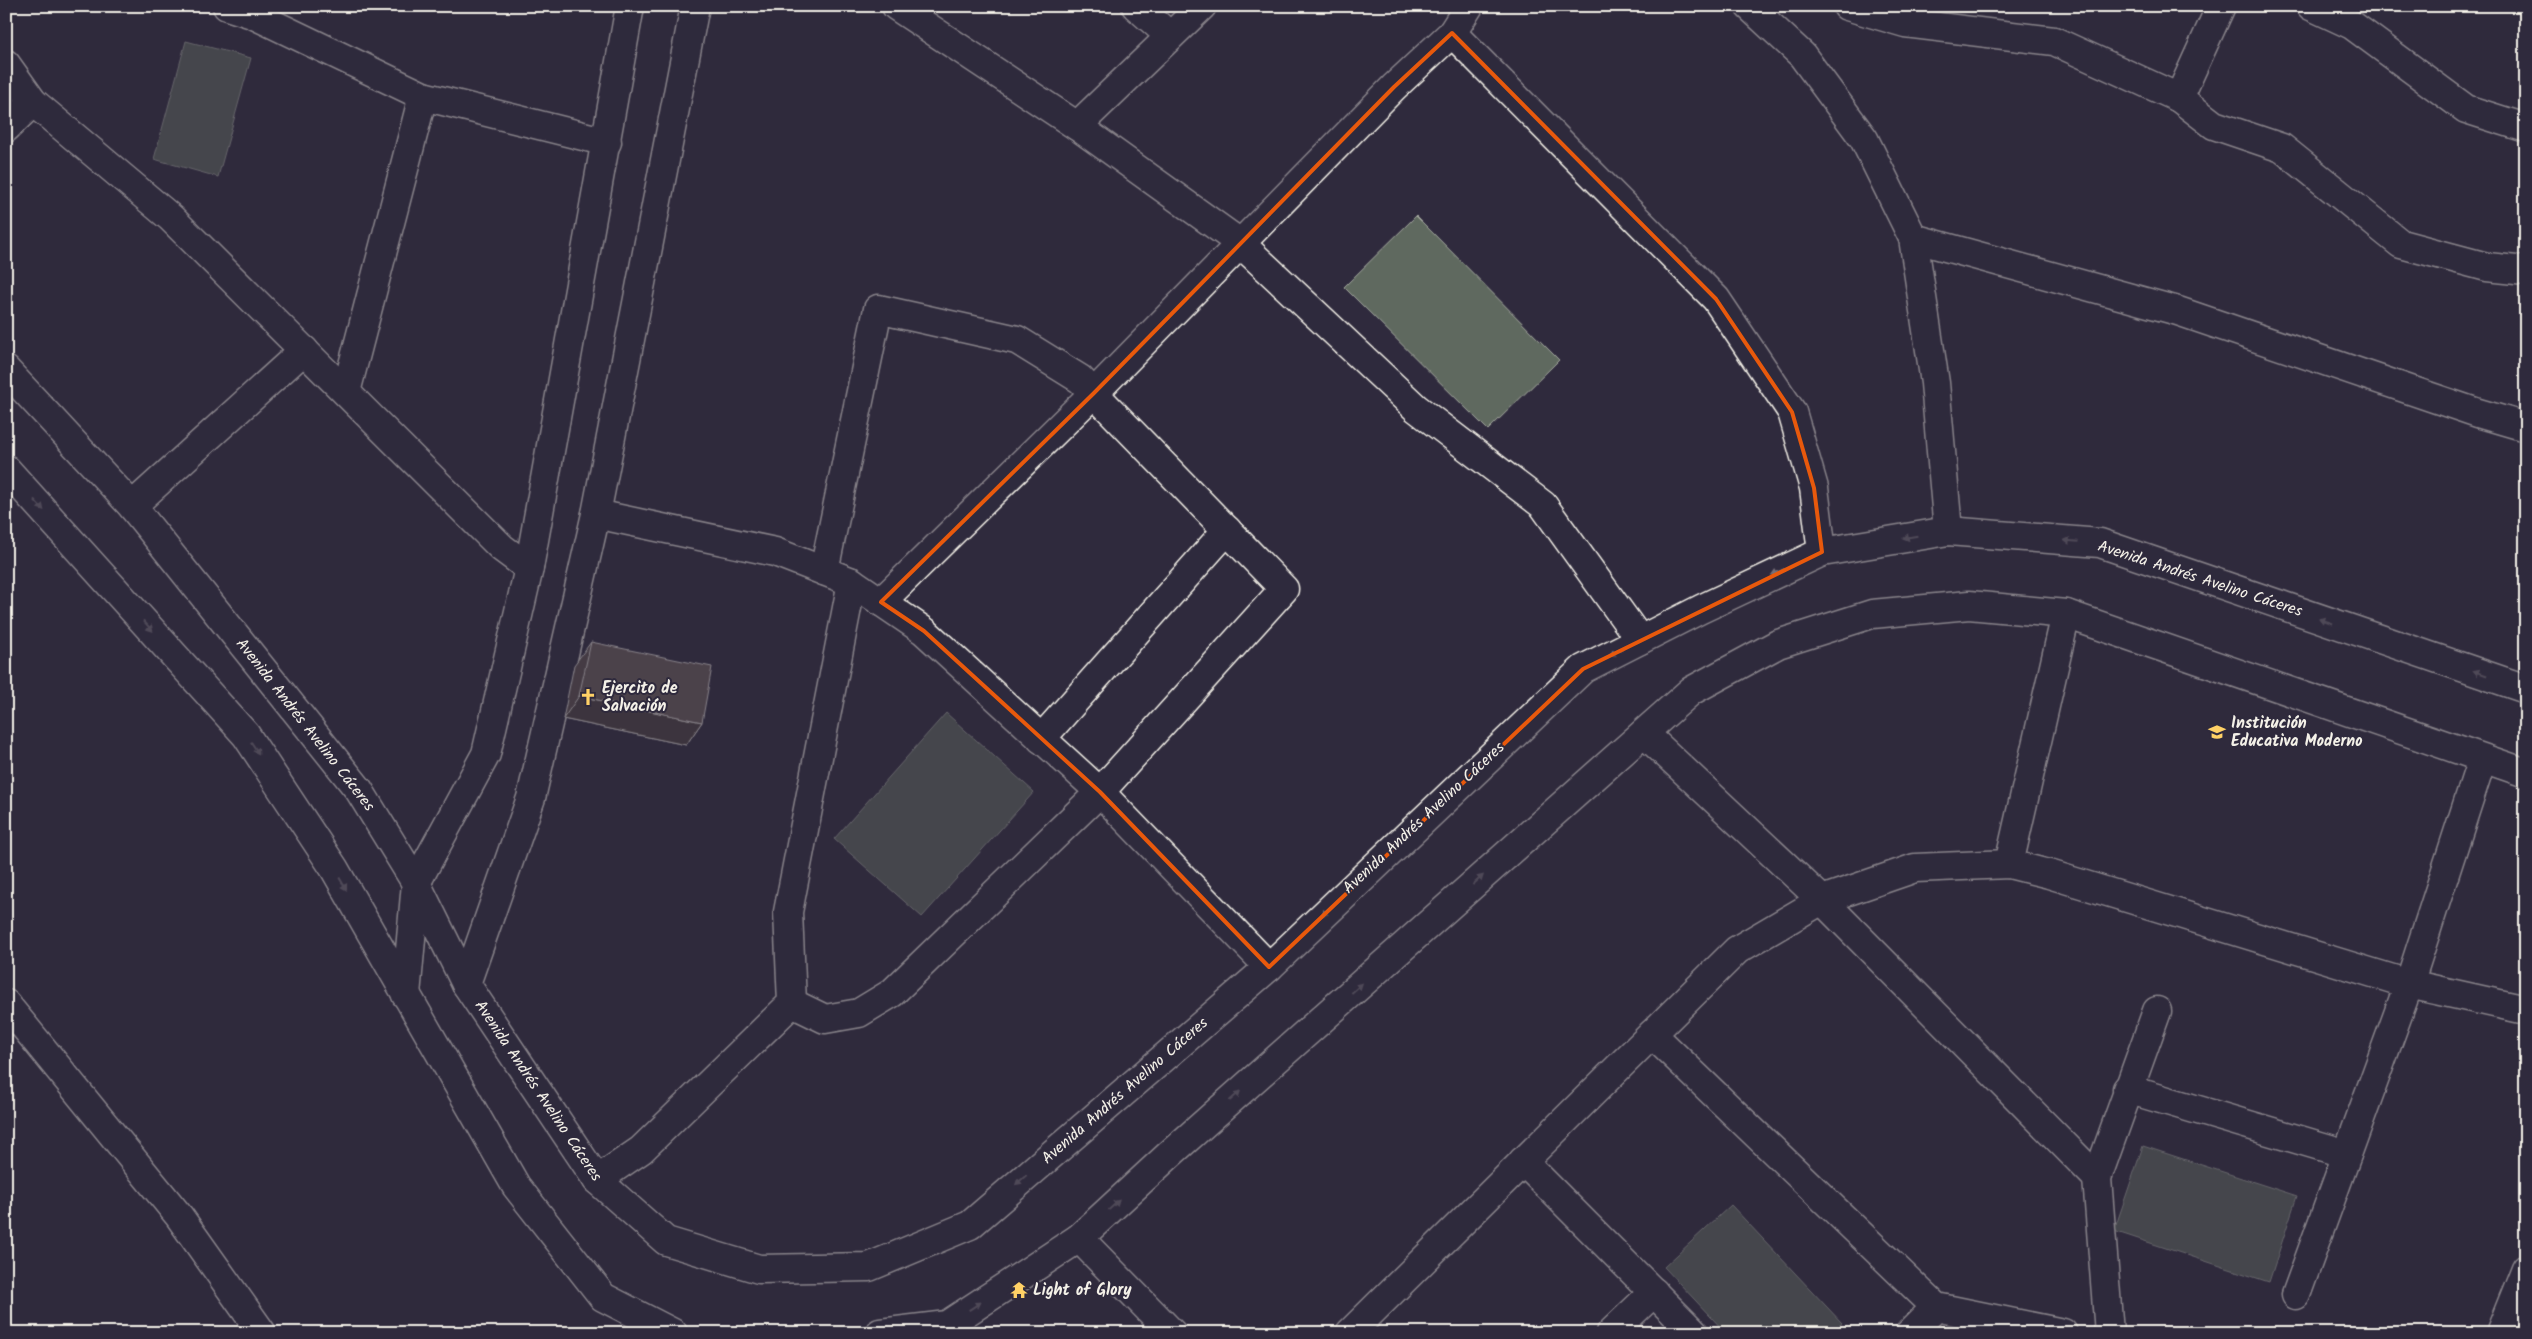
<svg xmlns="http://www.w3.org/2000/svg" width="2532" height="1339" font-family="Kalam,sans-serif">
<rect width="100%" height="100%" fill="#2f2a3d"/>
<filter id="ink" filterUnits="userSpaceOnUse"><feTurbulence type="fractalNoise" baseFrequency=".02" numOctaves="2"/><feDisplacementMap in="SourceGraphic" scale="10" xChannelSelector="R" yChannelSelector="G"/><feConvolveMatrix kernelMatrix="1 2 1 2 8 2 1 2 1" color-interpolation-filters="sRGB"/></filter>
<g filter="url(#ink)">
<!-- green -->
<g fill="#5e695e" stroke="#a9ada3">
<polygon points="186,41 251,58 218,177 154,159"/>
<polygon points="1416,216 1559,360 1488,430 1344,287"/>
<polygon points="946,713 1034,792 922,917 834,839"/>
<polygon points="2143,1146 2297,1196 2269,1282 2114,1231"/>
<polygon points="1731,1205 1842,1323 1831,1333 1726,1333 1664,1267"/>
</g>
<g fill="none" stroke-linecap="round" stroke-linejoin="round">
<!-- minor casing -->
<g stroke="#f4f1e8" stroke-width="31">
<g id="minor">
<polyline points="227,6 252,14 423,96 607,142"/>
<polyline points="896,6 1077,126 1240,243 1416,408 1543,505 1640,640"/>
<polyline points="1136,6 1170,36"/>
<polyline points="1749,6 1802,55 1864,139 1913,238 1935,383 1948,531"/>
<polyline points="1847,6 1905,23 2054,41 2179,98 2214,125 2282,148 2401,244 2487,267 2526,271"/>
<polyline points="2311,6 2352,25 2466,109 2526,128"/>
<polyline points="1452,33 1716,299 1792,412 1814,488 1822,552"/>
<polyline points="6,64 33,102 171,218 502,548 529,568"/>
<polyline points="2179,98 2221,6"/>
<polyline points="1077,126 1202,6"/>
<polyline points="6,128 33,102"/>
<polyline points="1913,238 2178,311 2478,413 2526,427"/>
<polyline points="6,370 132,506 359,790 416,883 466,984 597,1180 666,1241 759,1269 869,1267 970,1225 1269,967 1583,669 1701,609 1822,552 1948,531 2100,543 2526,689"/>
<polyline points="346,392 423,96"/>
<polyline points="6,469 246,735 334,868 516,1186 603,1297 673,1333"/>
<polyline points="132,506 304,350"/>
<polyline points="596,514 775,552 852,582 924,631 1100,792 1269,967"/>
<polyline points="881,602 1094,393 1394,87 1452,33 1469,6"/>
<polyline points="1644,733 1822,900 2097,1178"/>
<polyline points="1041,739 1227,530"/>
<polyline points="2009,864 2066,614"/>
<polyline points="466,984 531,798 596,514 695,6"/>
<polyline points="406,995 416,883 486,754 529,568 630,6"/>
<polyline points="792,1003 825,1019 859,1013 892,993 1100,792 1284,589 1080,379 1017,340 878,309 824,571"/>
<polyline points="6,1004 179,1216 262,1333"/>
<polyline points="1652,1034 1936,1307 2063,1333"/>
<polyline points="2127,1089 2347,1154"/>
<polyline points="1523,1161 1694,1333"/>
<polyline points="597,1180 641,1150 792,1003 788,912 852,582"/>
<polyline points="1079,1238 1172,1333"/>
<polyline points="2296,1295 2409,984 2482,759"/>
<polyline points="880,1333 947,1325 1079,1238 1170,1154 1691,691 1778,644 1872,614 1969,605 2066,614 2526,773"/>
<polyline points="1350,1333 1737,950 1822,900 1915,868 2009,864 2049,874 2409,984 2526,1010"/>
<polyline points="1611,1333 1654,1292"/>
<polyline points="1910,1333 1936,1307"/>
<polyline points="2109,1333 2097,1178 2157,1011"/>
<polyline points="2500,1333 2526,1268"/>
</g>
</g>
<!-- minor -->
<use href="#minor" stroke="#2f2a3d" stroke-width="28"/>
</g>
<!-- wall -->
<polygon fill="#5f514f" stroke="#f4f1e8" points="591,642 702,722 686,745 563,719 574,665"/>
<!-- shaded-wall -->
<polygon fill="#4d4240" stroke="#f4f1e8" points="579,696 702,722 686,745 563,719"/>
<!-- building -->
<polygon fill="#6e5e5c" stroke="#f4f1e8" points="591,642 712,667 702,722 579,696"/>
<!-- one-way arrows -->
<defs><path id="oneway-solid" d="M-6-.8H1V-3.2L6.5 0L1 3.2V.8H-6Z" transform="scale(1.25)"/></defs>
<g fill="#747079">
<use href="#oneway-solid" transform="translate(39 505) rotate(48)"/>
<use href="#oneway-solid" transform="translate(1910 537) rotate(171)"/>
<use href="#oneway-solid" transform="translate(2071 541) rotate(-175)"/>
<use href="#oneway-solid" transform="translate(1778 572) rotate(155)"/>
<use href="#oneway-solid" transform="translate(2326 621) rotate(-161)"/>
<use href="#oneway-solid" transform="translate(148 626) rotate(48)"/>
<use href="#oneway-solid" transform="translate(1616 652) rotate(153)"/>
<use href="#oneway-solid" transform="translate(2480 673) rotate(-161)"/>
<use href="#oneway-solid" transform="translate(255 748) rotate(57)"/>
<use href="#oneway-solid" transform="translate(1478 880) rotate(-42)"/>
<use href="#oneway-solid" transform="translate(343 884) rotate(60)"/>
<use href="#oneway-solid" transform="translate(1327 911) rotate(137)"/>
<use href="#oneway-solid" transform="translate(1357 988) rotate(-42)"/>
<use href="#oneway-solid" transform="translate(1235 1096) rotate(-42)"/>
<use href="#oneway-solid" transform="translate(1021 1180) rotate(139)"/>
<use href="#oneway-solid" transform="translate(1114 1205) rotate(-43)"/>
<use href="#oneway-solid" transform="translate(975 1306) rotate(-33)"/>
</g>
</g>
<!-- marked area -->
<path d="M0 0H2532V1339H0ZM1452,33L1716,299L1792,412L1814,488L1822,552L1583,669L1269,967L1100,792L924,631L881,602L1094,393L1394,87Z" fill="#2f2a3d" fill-opacity=".55" fill-rule="evenodd"/>
<path fill="none" stroke="#e8590c" stroke-width="4" stroke-linejoin="round" d="M1452,33L1716,299L1792,412L1814,488L1822,552L1583,669L1269,967L1100,792L924,631L881,602L1094,393L1394,87Z"/>
<!-- icons -->
<defs>
<g id="church-bare" transform="scale(1.35)"><path d="M-1.2-6h2.4v3.5h3.3v2.4h-3.3V6h-2.4V-.1h-3.3v-2.4h3.3Z" fill="#ffd166" stroke="#2f2a3d" stroke-width="2.5" paint-order="stroke"/></g>
<g id="school-bare" transform="scale(1.35)"><path d="M0-5L7-2L0 1L-7-2ZM-4 1L0 2.5L4 1V4Q0 6-4 4Z" fill="#ffd166" stroke="#2f2a3d" stroke-width="2.5" paint-order="stroke"/></g>
<g id="temple-bare" transform="scale(1.35)"><path d="M0-6L5-2H3V0L6.5 2.5H4V6H1.5V3h-3V6H-4V2.5H-6.5L-3 0V-2H-5Z" fill="#ffd166" stroke="#2f2a3d" stroke-width="2.5" paint-order="stroke"/></g>
</defs>
<g fill-rule="evenodd">
<use href="#church-bare" x="588" y="697"/>
<use href="#school-bare" x="2217" y="732"/>
<use href="#temple-bare" x="1019" y="1290"/>
</g>
<g text-anchor="middle" dominant-baseline="central" stroke-width="4" stroke-linejoin="round" paint-order="stroke">
<!-- street labels -->
<g font-size="16" fill="#f4f1e8" stroke="#2f2a3d">
<text transform="translate(2200 579) rotate(18)">Avenida Andrés Avelino Cáceres</text>
<text transform="translate(305 725) rotate(52)">Avenida Andrés Avelino Cáceres</text>
<text transform="translate(1424 818) rotate(-43)">Avenida Andrés Avelino Cáceres</text>
<text transform="translate(538 1091) rotate(56)">Avenida Andrés Avelino Cáceres</text>
<text transform="translate(1125 1091) rotate(-41)">Avenida Andrés Avelino Cáceres</text>
</g>
<!-- poi labels -->
<g font-size="16" font-weight="bold" fill="#f4f1e8" stroke="#2f2a3d" text-anchor="start">
<text x="602" y="688">Ejercito de<tspan x="602" dy="18">Salvación</tspan></text>
<text x="2231" y="723">Institución<tspan x="2231" dy="18">Educativa Moderno</tspan></text>
<text x="1033" y="1290">Light of Glory</text>
</g>
</g>
<!-- margin -->
<rect width="2532" height="1339" fill="none" stroke="#2f2a3d" stroke-width="25"/>
<rect x="12" y="12" width="2507" height="1314" fill="none" stroke="#f4f1e8" stroke-width="2" filter="url(#ink)"/>
</svg>
